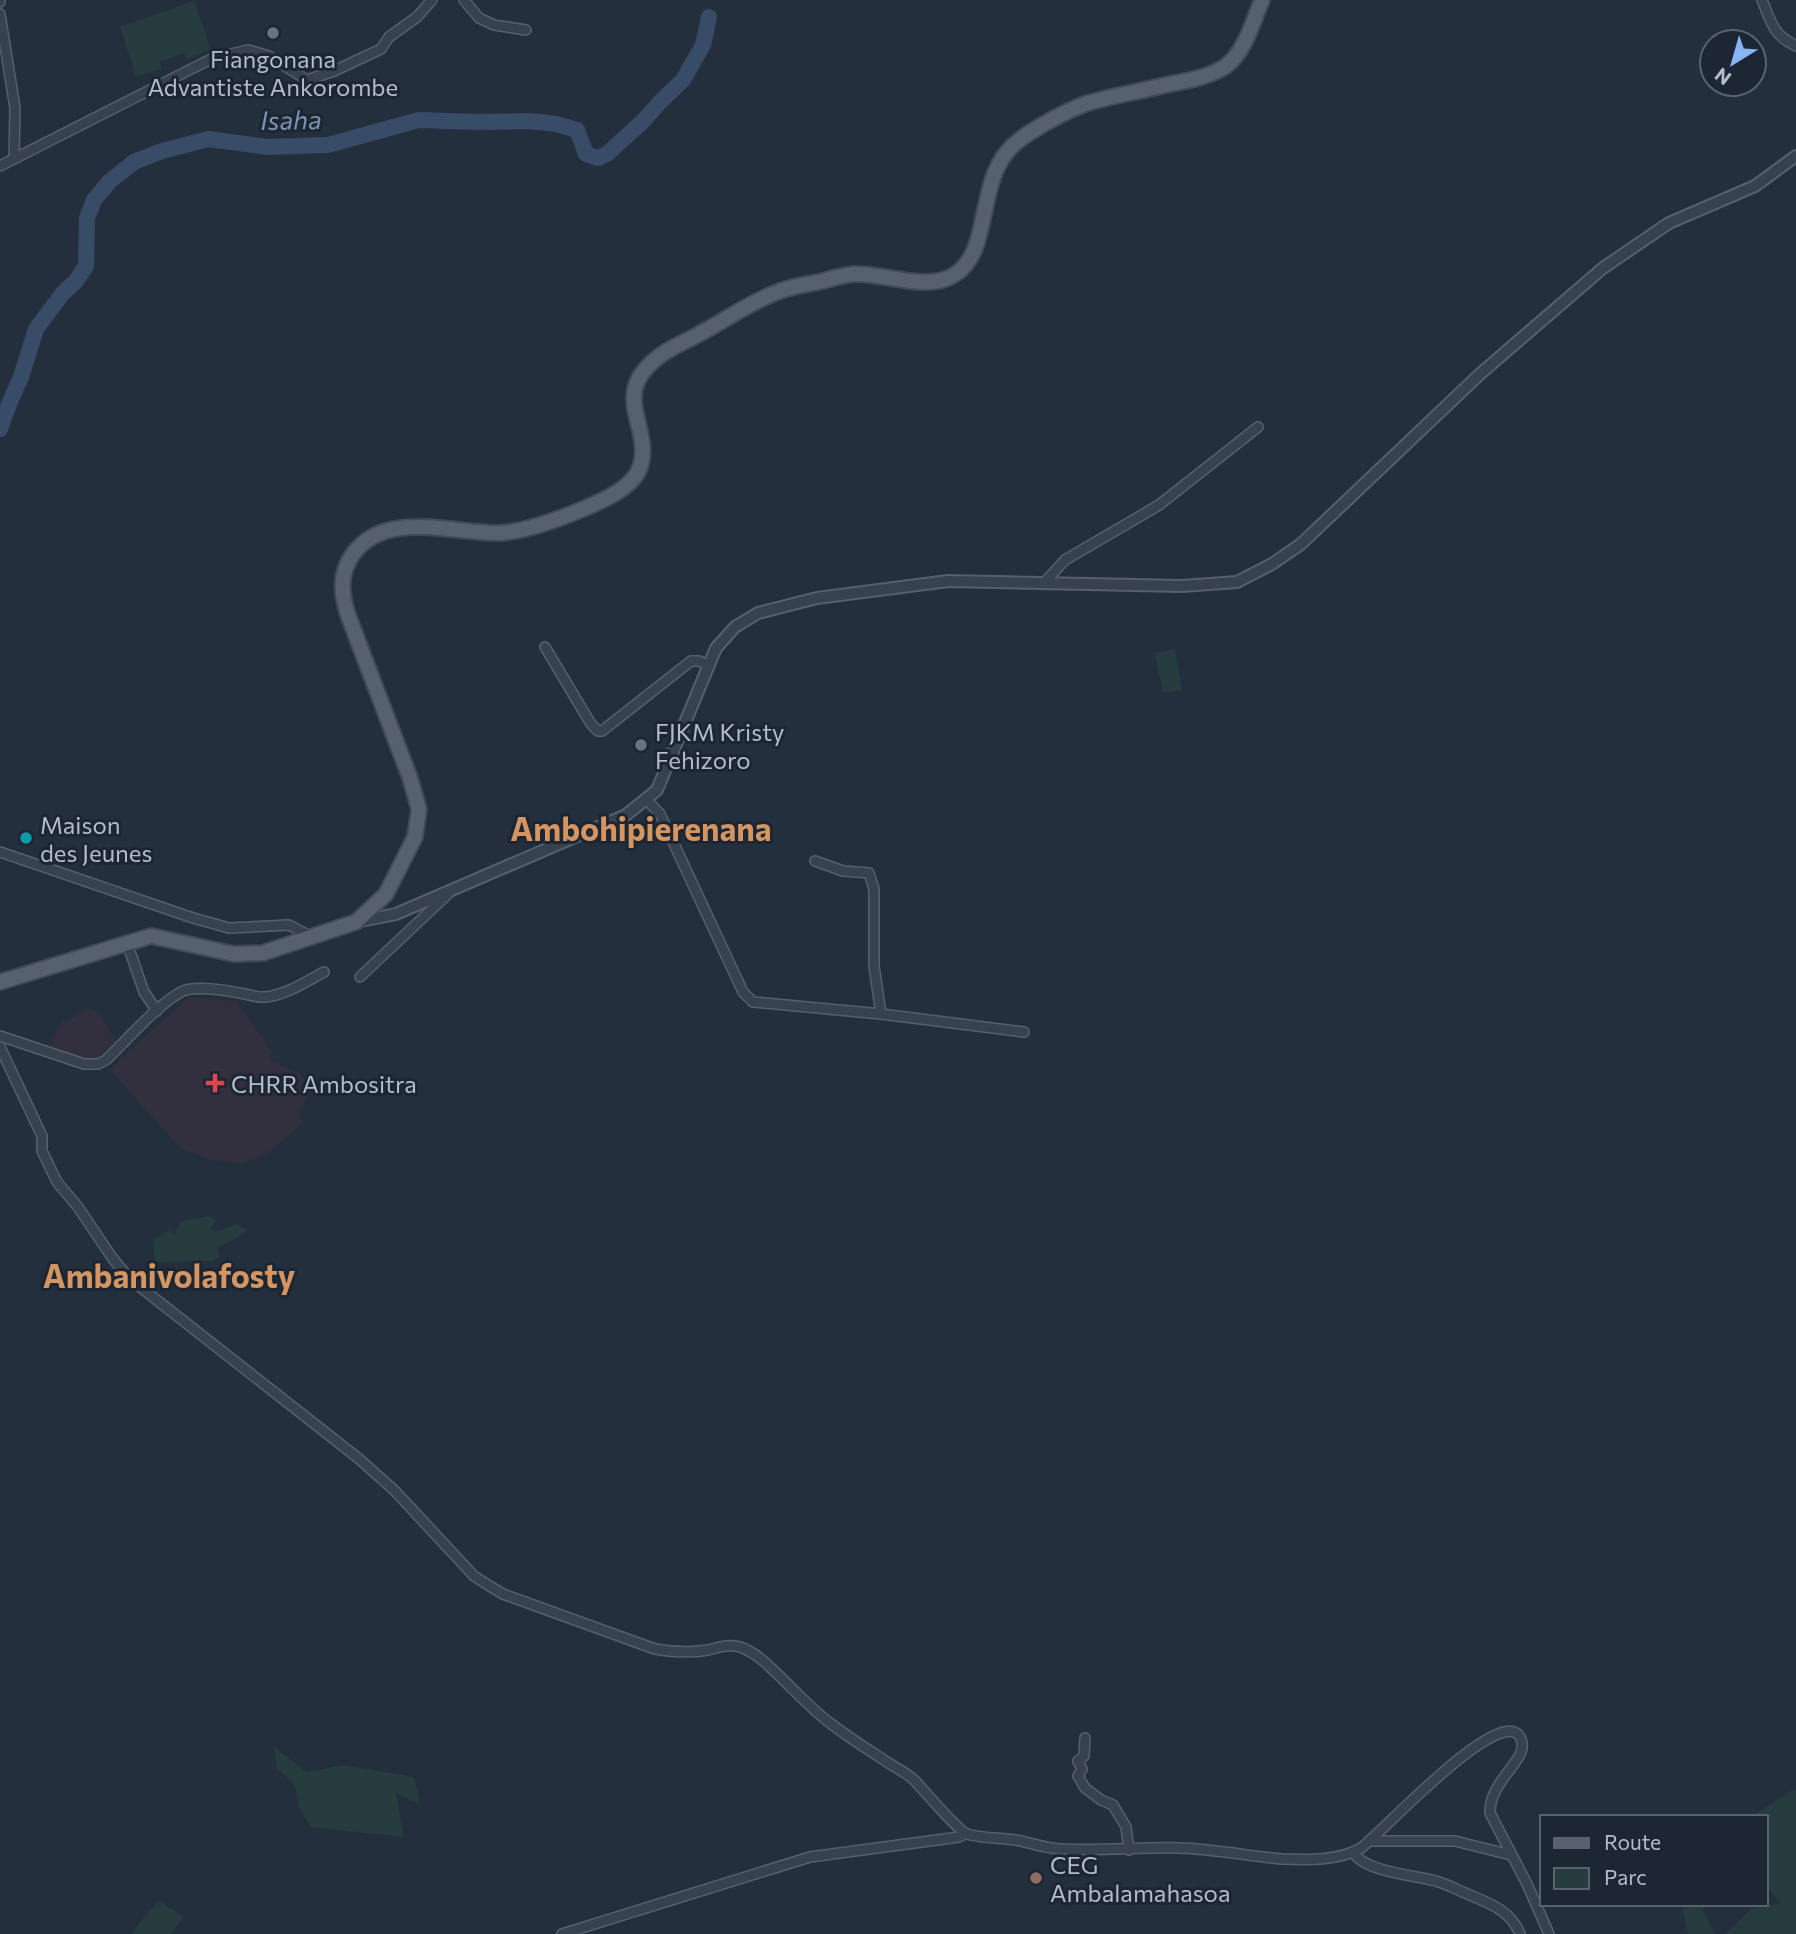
<svg xmlns="http://www.w3.org/2000/svg" width="1796" height="1934" font-family="Commissioner,sans-serif">
<rect width="100%" height="100%" fill="#242f3e"/>
<!-- medical -->
<g fill="#32303f">
<polygon points="189,997 236,1001 273,1053 268,1058 279,1065 298,1072 311,1087 298,1117 304,1122 269,1152 243,1164 211,1160 180,1148 110,1069"/>
<polygon points="87,1008 99,1014 116,1041 99,1056 87,1059 48,1047 62,1022 74,1018"/>
</g>
<!-- green -->
<g fill="#263c3f">
<polygon points="194,1 211,49 187,60 184,53 160,62 162,69 136,76 120,27"/>
<polygon points="1175,649 1182,690 1163,693 1155,653"/>
<polygon points="208,1216 216,1220 211,1228 216,1232 237,1224 247,1230 237,1238 217,1247 219,1257 212,1261 155,1262 153,1240 169,1230 175,1234 181,1221"/>
<polygon points="274,1747 307,1772 344,1765 414,1777 420,1805 396,1793 404,1837 311,1827 299,1807 295,1785 277,1768"/>
<polygon points="1794,1789 1796,1792 1796,1934 1725,1934 1751,1909 1780,1903 1768,1889 1766,1884 1766,1817 1751,1817"/>
<polygon points="159,1900 184,1917 170,1934 135,1934 132,1932"/>
<polygon points="1682,1904 1707,1904 1702,1909 1715,1934 1688,1934"/>
</g>
<g fill="none" stroke-linecap="round" stroke-linejoin="round">
<!-- river -->
<polyline stroke="#394c67" stroke-width="16" points="0,429 9,404 21,377 36,329 63,293 76,281 86,266 87,218 94,200 110,181 134,162 162,151 209,139 267,147 328,145 419,120 477,122 530,121 556,124 577,130 586,154 598,158 607,154 643,121 661,101 683,80 703,45 709,17"/>
<!-- minor casing -->
<g stroke="#565f6c" stroke-width="12">
<g id="minor">
<polyline points="464,0 479,18 494,25 526,30"/>
<path d="M1762,0C1771,22 1773,35 1796,46"/>
<polyline points="0,2 0,0"/>
<polyline points="0,14 15,108 14,159"/>
<polyline points="0,166 213,58 248,50 269,56 307,80 334,71 381,49 389,37 417,17 432,0"/>
<polyline points="1044,583 1065,560 1159,505 1258,427"/>
<polyline points="545,647 591,724 598,731 602,731 691,661 699,661 708,665"/>
<polyline points="646,799 660,814 743,992 753,1002 881,1014 1024,1032"/>
<polyline points="0,852 193,918 229,928 289,925 310,936"/>
<polyline points="815,861 843,871 869,873 874,889 874,966 881,1014"/>
<polyline points="127,943 144,992 157,1011"/>
<polyline points="360,977 448,894"/>
<path d="M0,1036L84,1064H98L106,1060C127,1040 157,1005 181,992C192,985 226,990 239,993C249,994 256,998 266,997C286,995 307,981 324,972"/>
<path d="M0,1047L42,1136V1151L57,1182L78,1207L113,1259L130,1279L358,1458L395,1491L474,1576L488,1585L503,1594L655,1649C672,1652 691,1653 708,1650C719,1647 728,1644 740,1647C752,1651 762,1659 771,1668C792,1687 810,1709 834,1726C851,1739 869,1750 887,1762C896,1768 907,1773 914,1780C924,1790 957,1830 967,1834C977,1838 1003,1838 1015,1840C1030,1842 1046,1849 1062,1849C1101,1851 1141,1847 1180,1848C1214,1849 1248,1856 1282,1859C1307,1860 1339,1861 1361,1848C1376,1839 1512,1689 1522,1743C1526,1761 1489,1782 1490,1813L1527,1884L1549,1934"/>
<polyline points="1085,1738 1084,1756 1078,1761 1082,1769 1078,1776 1085,1788 1101,1800 1113,1805 1126,1827 1129,1850"/>
<polyline points="1371,1841 1455,1841 1511,1855"/>
<path d="M1353,1852C1365,1873 1417,1875 1439,1882C1448,1885 1456,1889 1465,1893C1488,1903 1510,1909 1520,1934"/>
<polyline points="562,1934 810,1857 959,1837 965,1834"/>
</g>
</g>
<!-- tertiary casing -->
<g stroke="#565f6c" stroke-width="14">
<polyline id="tertiary" points="356,922 396,914 626,815 657,790 716,648 735,627 758,613 817,598 948,581 1182,586 1237,582 1272,564 1301,544 1480,374 1603,268 1669,223 1755,186 1796,156"/>
</g>
<!-- primary casing -->
<g stroke="#414a57" stroke-width="18">
<path id="primary" d="M0,982L151,936L234,954L263,953L356,922L386,894L415,837L419,809L410,778L348,615C341,593 339,574 353,554C385,510 451,533 497,533C523,533 559,519 583,509C602,501 636,487 641,464C651,425 610,395 657,358C669,348 687,341 701,333C727,319 752,301 780,291C793,286 809,284 823,281C833,278 844,275 854,274C885,273 927,292 954,275C995,250 973,176 1018,141C1033,129 1066,111 1085,104C1109,96 1139,92 1165,85C1185,81 1208,78 1226,66C1245,52 1253,21 1262,0"/>
</g>
<!-- minor -->
<use href="#minor" stroke="#38414e" stroke-width="9"/>
<!-- tertiary -->
<use href="#tertiary" stroke="#38414e" stroke-width="10"/>
<!-- primary -->
<use href="#primary" stroke="#56606e" stroke-width="14"/>
</g>
<!-- markers -->
<g fill="#6b7280" stroke="#1d2633" stroke-width="2.5">
<circle cx="273" cy="33" r="7"/>
<circle cx="641" cy="745" r="7"/>
</g>
<circle fill="#0f9aa8" stroke="#1d2633" stroke-width="2.5" cx="26" cy="838" r="7"/>
<path fill="#e0444e" stroke="#1d2633" stroke-width="2.5" d="M211.5 1072.5h7v7h7v7h-7v7h-7v-7h-7v-7h7z"/>
<circle fill="#8d6e63" stroke="#1d2633" stroke-width="2.5" cx="1036" cy="1878" r="7"/>
<g text-anchor="middle" dominant-baseline="central" stroke-width="6" stroke-linejoin="round" paint-order="stroke">
<!-- poi labels -->
<g font-size="24" fill="#b4bcc9" stroke="#1d2633" text-anchor="start">
<text x="273" y="58" text-anchor="middle">Fiangonana<tspan x="273" dy="28">Advantiste Ankorombe</tspan></text>
<text x="655" y="731">FJKM Kristy<tspan x="655" dy="28">Fehizoro</tspan></text>
<text x="40" y="824">Maison<tspan x="40" dy="28">des Jeunes</tspan></text>
<text x="231" y="1083">CHRR Ambositra</text>
<text x="1050" y="1864">CEG<tspan x="1050" dy="28">Ambalamahasoa</tspan></text>
</g>
<!-- water labels -->
<g font-size="26" font-style="italic" fill="#7c92b1" stroke="#1d2633">
<text transform="translate(291 119) rotate(-1)">Isaha</text>
</g>
<!-- district labels -->
<g font-size="32" font-weight="bold" fill="#d59563" stroke="#1d2633">
<text x="641" y="828">Ambohipierenana</text>
<text x="169" y="1275">Ambanivolafosty</text>
</g>
</g>
<!-- legend -->
<rect x="1540" y="1815" width="228" height="91" fill="#1d2633" stroke="#59626f" stroke-width="2"/>
<rect x="1554" y="1838" width="35" height="10" fill="#56606e" stroke="#59626f" stroke-width="2"/>
<text x="1604" y="1850" font-size="21" fill="#b4bcc9">Route</text>
<rect x="1554" y="1868" width="35" height="21" fill="#263c3f" stroke="#59626f" stroke-width="2"/>
<text x="1604" y="1885" font-size="21" fill="#b4bcc9">Parc</text>
<!-- north arrow -->
<g transform="translate(1733 63) rotate(217)"><circle r="33" fill="#1d2633" stroke="#59626f" stroke-width="2"/>
<path d="M0-5L12 26L0 18L-12 26Z" fill="#8ab4f8"/>
<text y="-10" font-size="19" font-weight="bold" text-anchor="middle" fill="#b4bcc9">N</text>
</g>
</svg>
